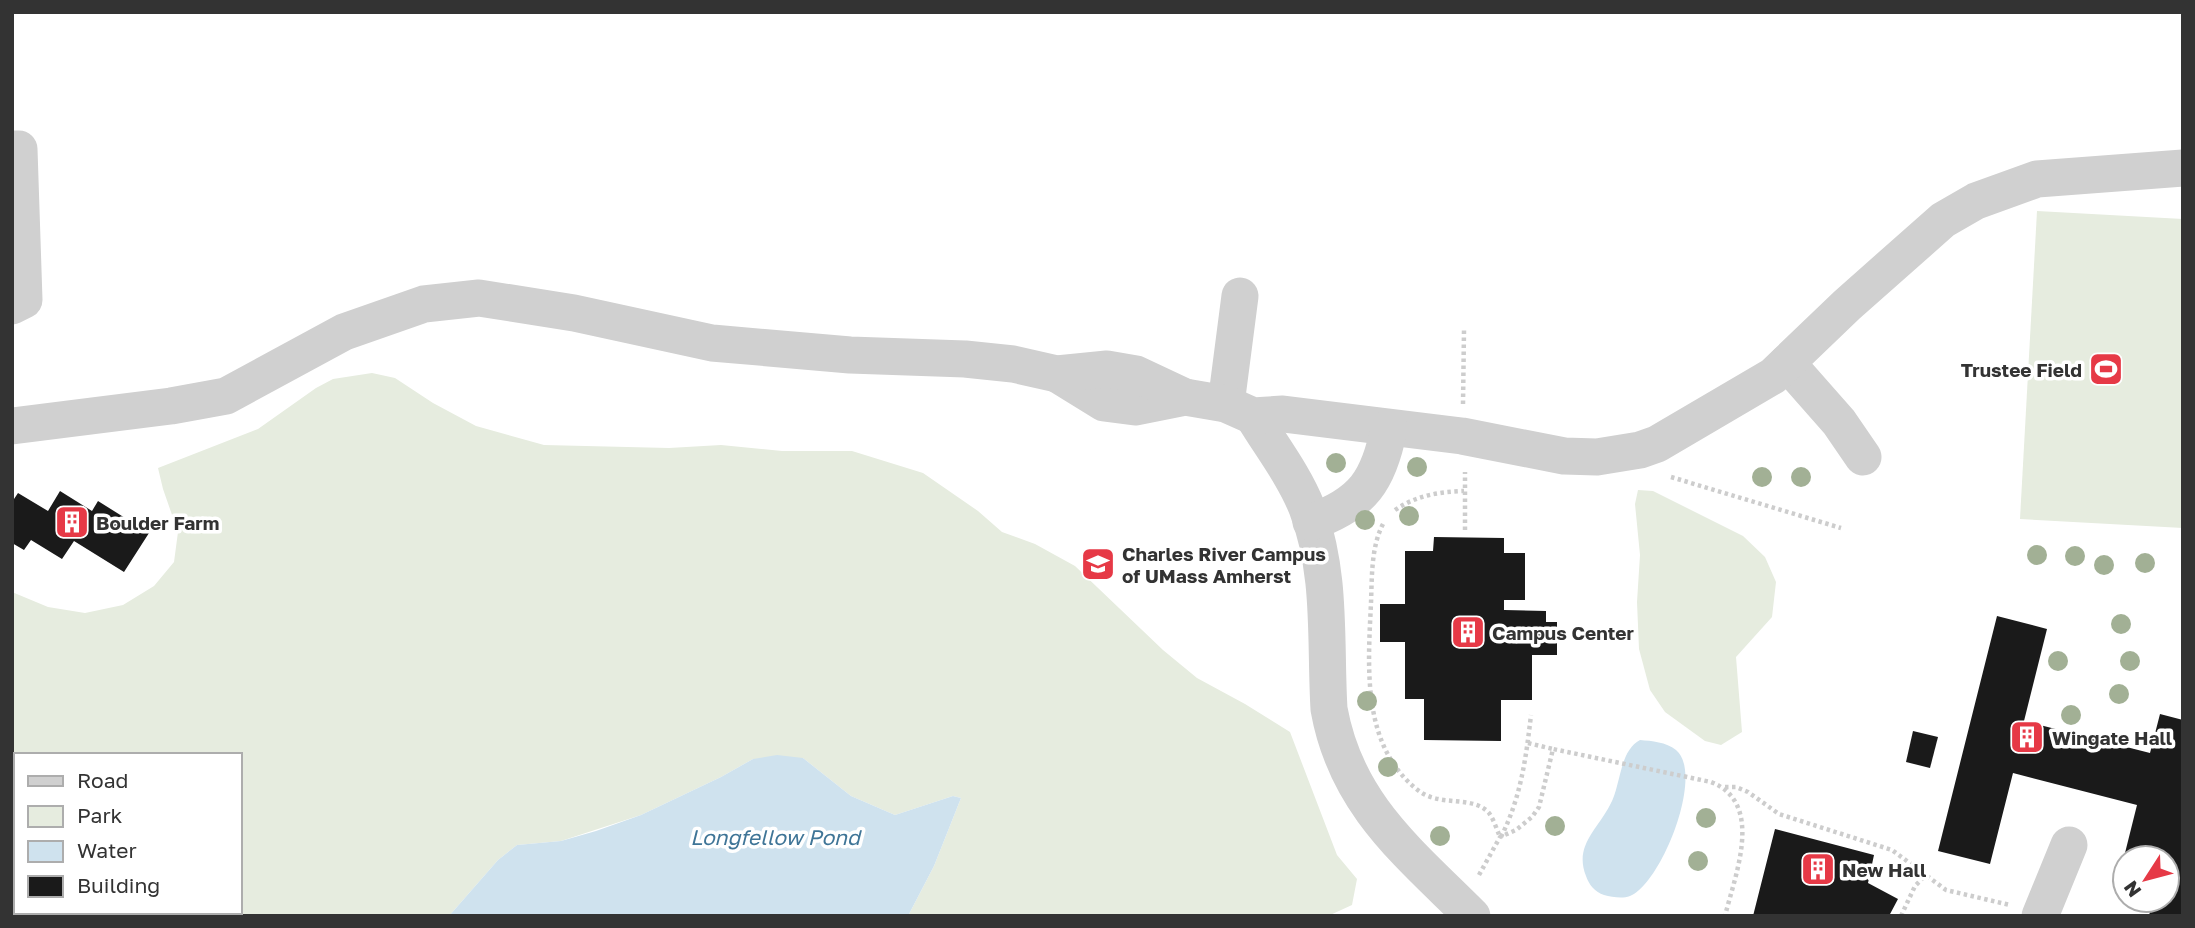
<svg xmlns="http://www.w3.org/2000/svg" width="2195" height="928" font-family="'Golos Text',sans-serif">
<rect width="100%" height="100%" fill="#fff"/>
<!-- green -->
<g fill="#e6ecdf" fill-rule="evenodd">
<polygon points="2037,211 2183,219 2183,528 2020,519"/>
<path d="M372,373L395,378L433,403L476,426L544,445L669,448L721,445L782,451H852L923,473L978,511L1002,532L1035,544L1075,566L1163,650L1197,678L1245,704L1290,732L1337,855L1357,879L1352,905L1328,916H908L934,866L961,798L953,796L895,815L851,796L803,758L753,759L721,777L641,815L561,841L517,845L498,860L449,916H12V592L48,607L85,613L123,605L154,586L174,562L178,532L163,489L158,468L258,429L316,388L333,379ZM16,755H240V912H16Z"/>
<polygon points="1638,490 1653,491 1743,536 1765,557 1776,582 1772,617 1736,657 1742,732 1721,745 1705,741 1665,712 1650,690 1639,649 1637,602 1640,555 1635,504"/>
</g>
<!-- water -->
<g fill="#cfe2ee">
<path d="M1640,740C1652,741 1666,742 1676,750C1705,774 1661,884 1630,896C1622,899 1612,897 1604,895C1595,892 1589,885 1586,876C1574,846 1597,830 1610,805C1621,786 1619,751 1640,740Z"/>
<polygon points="777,755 803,758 851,796 895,815 953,796 961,798 934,866 908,916 449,916 498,860 517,845 561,841 596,831 641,815 721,777 753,759"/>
</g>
<!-- building -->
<g fill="#1a1a1a">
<polygon points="60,491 92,511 98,501 149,533 124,572 74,541 62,559 31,540 24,550 12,543 12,502 18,493 48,511"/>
<polygon points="1434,537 1504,538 1504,553 1525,553 1525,600 1504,600 1504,610 1546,611 1546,622 1557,622 1557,655 1532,655 1532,700 1501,700 1501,741 1424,740 1424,699 1405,699 1405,642 1380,642 1380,604 1405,604 1405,551 1433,551"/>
<polygon points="1997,616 2047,629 2024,721 2150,753 2160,714 2183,720 2183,916 2149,916 2152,902 2146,900 2167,900 2167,858 2125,858 2125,895 2115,893 2137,805 2013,773 1990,864 1938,851"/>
<polygon points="1913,731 1938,737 1930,768 1906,762"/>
<polygon points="1775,829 1874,855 1868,883 1898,899 1889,916 1753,916"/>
</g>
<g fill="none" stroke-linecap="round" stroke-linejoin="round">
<!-- path -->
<g stroke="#cdcdcd" stroke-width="4.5" stroke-dasharray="3.5 3.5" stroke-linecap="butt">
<polyline points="1463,404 1464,330"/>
<polyline points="1671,477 1841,528"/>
<path d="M1395,510C1417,495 1439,492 1464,491"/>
<path d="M1383,524C1371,547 1372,577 1371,603C1368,667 1361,747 1419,791C1440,807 1473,795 1489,813C1494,820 1497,830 1500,837"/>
<polyline points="1465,530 1465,472"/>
<polyline points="1528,743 1553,749"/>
<polyline points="1725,787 1736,787 1748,792 1779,814 1892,850 1946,890 2010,905"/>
<path d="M1501,837C1521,797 1526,758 1531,715"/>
<path d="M1479,875L1500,837L1516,830L1532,817L1539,807L1553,749L1711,782C1765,803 1735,875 1725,916"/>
<polyline points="1901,916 1915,886 1927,874"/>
</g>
<!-- minor -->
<g stroke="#d0d0d0" stroke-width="37">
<polyline points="12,149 19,149 24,300 12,306"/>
<polyline points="1787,363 1839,422 1863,457"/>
<polyline points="1057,374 1104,403 1135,407 1185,397"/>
<polyline points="1226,404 1240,296"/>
<path d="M1253,416C1271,446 1294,475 1307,508C1332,574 1325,641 1329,709C1346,804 1408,852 1472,916"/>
<polyline points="12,426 171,406 226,396 344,332 424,304 479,298 574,313 712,343 850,355 965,359 1013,364 1057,374 1107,369 1136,374 1185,397 1226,404 1253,416 1283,414 1462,436 1564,456 1597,457 1640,450 1657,444 1773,376 1847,305 1943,220 1976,201 2037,179 2183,168"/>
<path d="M1311,522C1363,504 1379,480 1389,428"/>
<polyline points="2040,916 2069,845"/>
</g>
</g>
<!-- trees -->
<g fill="#a2b095">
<circle cx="1336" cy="463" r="10"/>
<circle cx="1417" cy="467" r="10"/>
<circle cx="1762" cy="477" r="10"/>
<circle cx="1801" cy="477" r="10"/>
<circle cx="1409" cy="516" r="10"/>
<circle cx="1365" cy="520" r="10"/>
<circle cx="2037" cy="555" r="10"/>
<circle cx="2075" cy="556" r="10"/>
<circle cx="2145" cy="563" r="10"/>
<circle cx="2104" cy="565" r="10"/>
<circle cx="2121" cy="624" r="10"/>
<circle cx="2058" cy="661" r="10"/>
<circle cx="2130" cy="661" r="10"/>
<circle cx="2119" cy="694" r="10"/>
<circle cx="1367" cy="701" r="10"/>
<circle cx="2071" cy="715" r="10"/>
<circle cx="1388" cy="767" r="10"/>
<circle cx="1706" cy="818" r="10"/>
<circle cx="1555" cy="826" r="10"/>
<circle cx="1440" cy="836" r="10"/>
<circle cx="1698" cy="861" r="10"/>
</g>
<!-- icons -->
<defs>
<g id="stadium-square" transform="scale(1.75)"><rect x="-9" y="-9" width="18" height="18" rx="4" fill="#e63946" stroke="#fff"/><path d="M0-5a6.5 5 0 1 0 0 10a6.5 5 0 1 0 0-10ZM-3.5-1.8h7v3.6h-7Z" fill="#fff"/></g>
<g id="building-square" transform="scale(1.75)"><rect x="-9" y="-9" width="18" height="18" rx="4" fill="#e63946" stroke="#fff"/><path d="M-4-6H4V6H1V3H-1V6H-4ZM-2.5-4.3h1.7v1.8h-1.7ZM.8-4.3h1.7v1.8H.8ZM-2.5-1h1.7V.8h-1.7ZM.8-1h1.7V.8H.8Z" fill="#fff"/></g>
<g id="university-square" transform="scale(1.75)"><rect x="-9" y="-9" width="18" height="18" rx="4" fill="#e63946" stroke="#fff"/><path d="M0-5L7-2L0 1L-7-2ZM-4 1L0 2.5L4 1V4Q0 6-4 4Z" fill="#fff"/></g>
</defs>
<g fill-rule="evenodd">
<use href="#stadium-square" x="2106" y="369"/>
<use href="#building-square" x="72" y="522"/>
<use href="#university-square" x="1098" y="564"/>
<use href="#building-square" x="1468" y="632"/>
<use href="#building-square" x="2027" y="737"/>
<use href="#building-square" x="1818" y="869"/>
</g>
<g text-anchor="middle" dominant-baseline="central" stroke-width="7" stroke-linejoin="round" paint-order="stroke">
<!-- poi labels -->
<g font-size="19" font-weight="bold" fill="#333" stroke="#fff" text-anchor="start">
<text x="2082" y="369" text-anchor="end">Trustee Field</text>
<text x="96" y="522">Boulder Farm</text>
<text x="1122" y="553">Charles River Campus<tspan x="1122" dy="22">of UMass Amherst</tspan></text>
<text x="1492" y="632">Campus Center</text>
<text x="2052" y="737">Wingate Hall</text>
<text x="1842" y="869">New Hall</text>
</g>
<!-- water labels -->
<g font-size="21" font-style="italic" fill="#3f7597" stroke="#fff">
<text x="775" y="837">Longfellow Pond</text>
</g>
</g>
<!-- border -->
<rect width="2195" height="928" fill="none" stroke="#333333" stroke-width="28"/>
<!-- legend -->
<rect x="14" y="753" width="228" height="161" fill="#ffffff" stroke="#adadad" stroke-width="2"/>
<rect x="28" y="776" width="35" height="10" fill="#d0d0d0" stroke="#adadad" stroke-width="2"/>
<text x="77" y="788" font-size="21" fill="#333333">Road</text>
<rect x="28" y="806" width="35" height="21" fill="#e6ecdf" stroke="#adadad" stroke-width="2"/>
<text x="77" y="823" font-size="21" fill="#333333">Park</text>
<rect x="28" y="841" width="35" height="21" fill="#cfe2ee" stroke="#adadad" stroke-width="2"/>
<text x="77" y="858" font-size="21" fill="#333333">Water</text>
<rect x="28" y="876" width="35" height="21" fill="#1a1a1a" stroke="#adadad" stroke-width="2"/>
<text x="77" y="893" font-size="21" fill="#333333">Building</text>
<!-- north arrow -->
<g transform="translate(2146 879) rotate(234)"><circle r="33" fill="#ffffff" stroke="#adadad" stroke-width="2"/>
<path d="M0-5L12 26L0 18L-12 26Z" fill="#e63946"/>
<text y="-10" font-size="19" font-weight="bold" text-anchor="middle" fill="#333333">N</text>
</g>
</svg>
